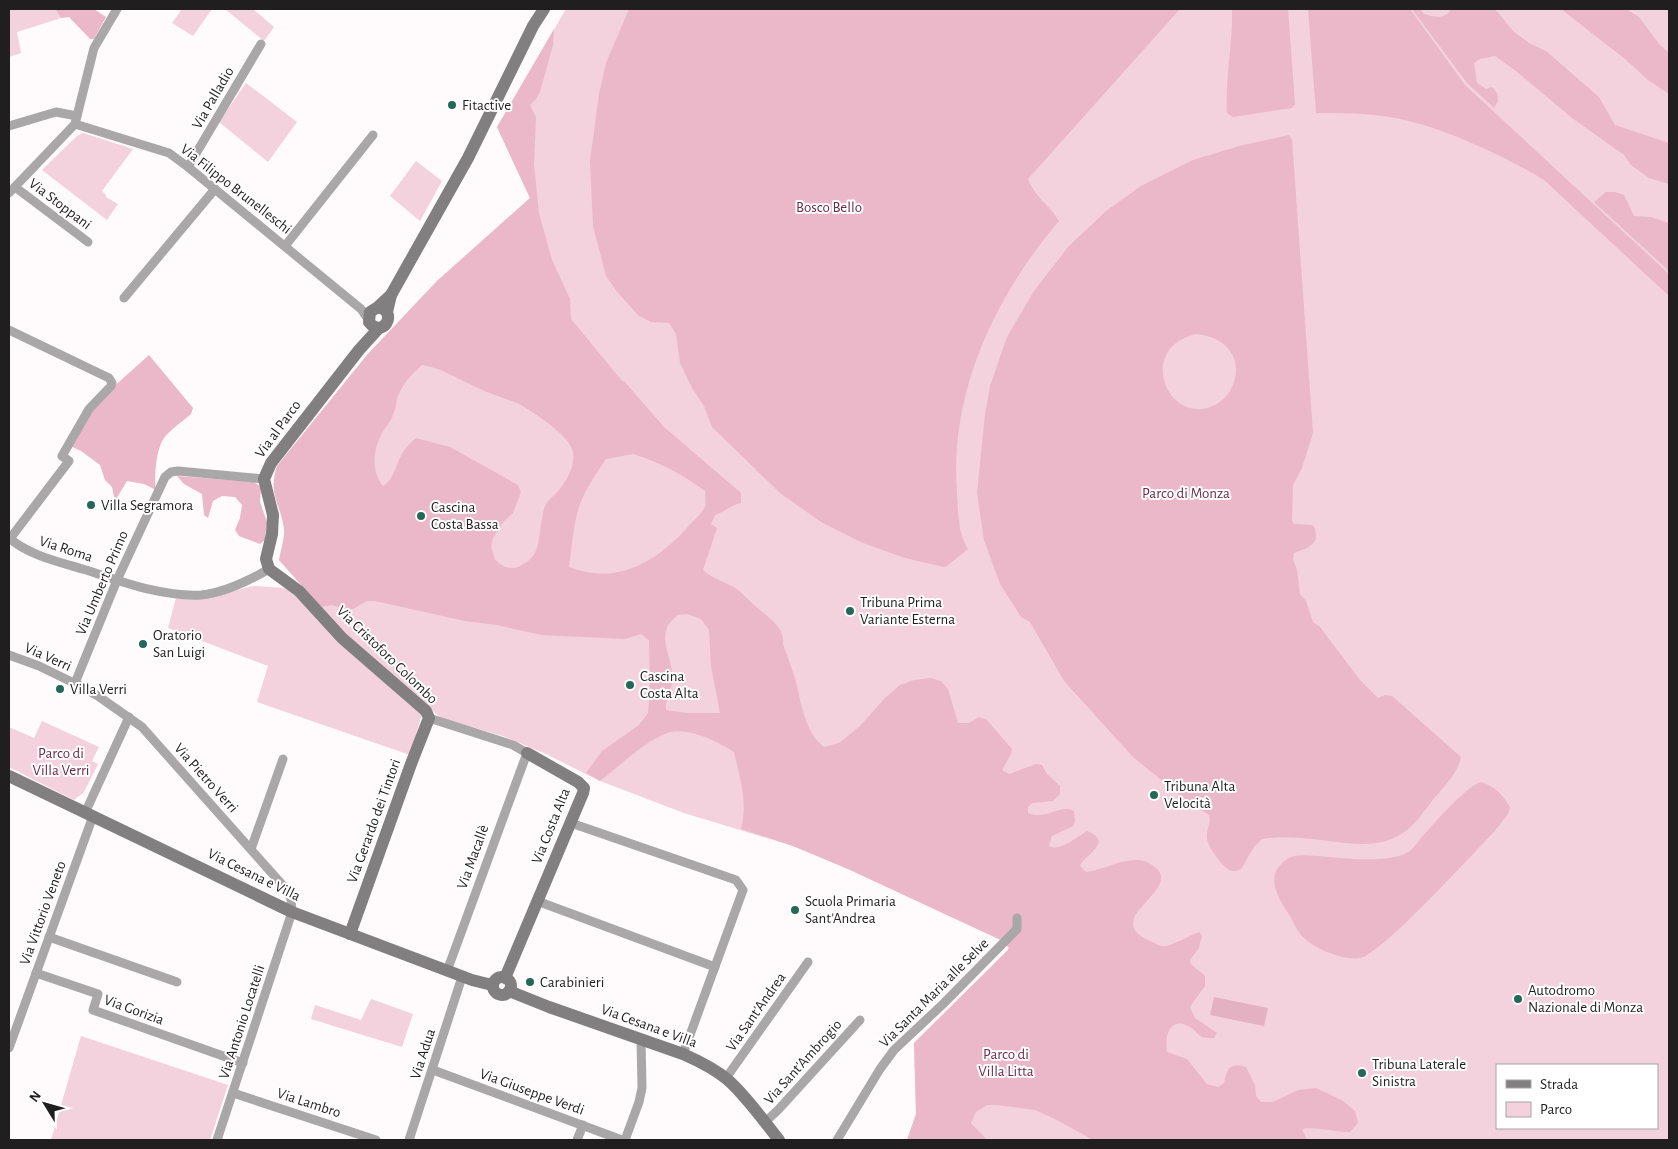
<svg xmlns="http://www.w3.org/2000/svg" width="1678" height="1149" font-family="'Alegreya Sans',sans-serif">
<rect width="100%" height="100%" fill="#fffafb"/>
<!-- green -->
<g fill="#f3d1dd" fill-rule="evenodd">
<polygon points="9,9 55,9 61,18 17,32 21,53 9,57"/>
<polygon points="182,9 212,9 193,36 172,23"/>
<polygon points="225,9 253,9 274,27 264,41"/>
<path d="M566,9H1669V1140H907L916,1114L914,1043L1007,951L1009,948L1003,941L848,869L793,846L684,813L600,781L546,754L503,736L441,718L348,638L279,560C281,550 285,538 284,528C280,502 268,495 277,466L367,355L437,281L530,198L497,127ZM1497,1065H1657V1128H1497Z"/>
<polygon points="246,83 297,122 268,162 219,122"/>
<polygon points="83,133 133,149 102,191 106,195 106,197 118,204 107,220 42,170 77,136"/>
<polygon points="416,161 442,181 420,221 390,196"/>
<polygon points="253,586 284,588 295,593 422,714 410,755 257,702 268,666 168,628 176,598 203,599"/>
<polygon points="42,721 99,747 92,761 98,764 84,792 74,800 9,767 9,727 34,738"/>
<polygon points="371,999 413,1014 402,1047 311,1019 315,1005 361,1020"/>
<polygon points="81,1036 228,1085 210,1140 51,1140"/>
</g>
<!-- forest -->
<g fill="#ebb8ca" fill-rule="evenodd">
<polygon points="55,9 94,9 106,17 94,39 90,39 69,17 61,18"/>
<path d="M629,9H1180L1028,179C1036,199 1049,204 1059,221C995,296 949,393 957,493C958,512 958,533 968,549L947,566L944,567L905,558L863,543L821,522L780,493L712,427L704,406L692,388L680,363L676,334L669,323L651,322L639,316L618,293L606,276L593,226L590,161L599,94L606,63Z"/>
<path d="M1232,9H1288L1295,104L1292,108L1233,117L1227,113C1225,78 1233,44 1232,9Z"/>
<path d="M1308,9H1410L1465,85L1669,274V296L1544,180C1503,155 1436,124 1389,117C1365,113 1341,113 1316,113Z"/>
<path d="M1412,9H1420L1424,14C1435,17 1445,20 1451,9H1495L1514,32L1529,43L1546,51L1599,97L1615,125L1669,143V184L1649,178L1631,165L1624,155L1572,118L1516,71L1495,56L1480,59L1474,63L1477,83L1486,89L1492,87L1497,93L1498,101L1494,108L1467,83Z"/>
<polygon points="1561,9 1626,9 1639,17 1659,44 1669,53 1669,94 1648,80 1625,59"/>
<path d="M554,29L553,45L540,92L536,99L530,105L536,117L534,164L539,213L552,260L570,299L571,319L623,382L624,381L664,427L741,493V503C730,505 725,512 715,515L711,524L717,528L703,570C713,579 725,582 737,589C743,594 748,600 754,605C766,616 785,626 783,644C787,655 791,667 795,678C801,700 804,732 824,747L839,743L860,726L885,698L900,685L914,680L930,678L941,681L948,689L958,723H969L979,717L987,720L1012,749L1011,754L1002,770L1009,774L1036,764L1042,765L1047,774L1060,786V794L1053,801L1032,803L1028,807V813C1044,821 1062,803 1074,811L1075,822L1073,826L1052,836L1049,846C1061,852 1076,837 1087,831C1115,842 1084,855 1080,866L1086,872C1103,870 1121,859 1138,860C1145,860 1151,864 1156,868C1174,882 1140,903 1134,918C1130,930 1139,936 1148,940C1155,943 1159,947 1166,946C1178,943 1188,936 1199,932L1202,936L1199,948L1190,960L1191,964L1205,976V986L1190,1007L1195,1018L1217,1033L1214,1038C1211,1038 1205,1038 1202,1037C1198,1035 1194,1029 1190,1027C1170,1015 1164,1036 1167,1052L1187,1059L1207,1084L1218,1087L1224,1083C1227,1068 1230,1062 1246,1067L1255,1085L1256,1096L1261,1102H1273L1298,1090L1316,1088L1343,1101L1355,1111L1358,1123L1350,1132C1338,1132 1311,1126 1302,1129L1307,1140H1093L1055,1119L1035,1110L997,1105H987L976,1112L971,1123L987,1140H907L916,1114L914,1043L1007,951L1009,948L1003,941L848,869L793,846L741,829C748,801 740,779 734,752C717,741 687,726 667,733C642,743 621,765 600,781L586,773L602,751L639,725L648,713L650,693L649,640L641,634L625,639L541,635L497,625L465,621L375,601H367L353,609H346L332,605L321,607L279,560C281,550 285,538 284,528C280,502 268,495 277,466L367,355L437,281L530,198L497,127ZM422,365C443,368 459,380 478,388C490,394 504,398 517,403C531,410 567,434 572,449C577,463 568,479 559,490C555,495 549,499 546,504C539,518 542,549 531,558C529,561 525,563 522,565C512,571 504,568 495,560L491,546L493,538L503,522L513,513L521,492L518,485L450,447L416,438C410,443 406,447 402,454C396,464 394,480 383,486C371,471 373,451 381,435C384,428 391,422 393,415C396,409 396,402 398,396C403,383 412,374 422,365ZM633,454C660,462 683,475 705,491C705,496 706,503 705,507C701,515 691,523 685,530C653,564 616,585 569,567C572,546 573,524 580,504C586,488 596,474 606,459ZM687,614L701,619L709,630L711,666L720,713H687L666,710C665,699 671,692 672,683C675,664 660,644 667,628C668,623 674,619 677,615Z"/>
<path d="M1289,135L1292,140L1313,433L1302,468L1293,485L1292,520L1294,524L1312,525L1315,528L1316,539C1311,548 1304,549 1294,553L1293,559L1297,570L1300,594L1306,601L1313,622L1320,627L1360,680L1378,698L1385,695L1392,696L1461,757C1458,774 1443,787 1432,801C1422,814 1413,828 1398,836C1368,852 1332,839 1300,838C1288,837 1274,837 1262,839L1254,847L1241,869C1237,871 1233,872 1229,870C1222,866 1207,846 1207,838C1206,829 1212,823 1209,815L1193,805L1176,792L1133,757L1064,681L1030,622L1021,617L1000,584L984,540L977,493L985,414L990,386L1007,337L1034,291L1068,247L1106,211L1141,186L1193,160L1239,146ZM1196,334C1226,336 1246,360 1231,389C1228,396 1222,401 1215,405C1168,428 1135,348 1196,334Z"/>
<polygon points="1606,192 1615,192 1624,195 1634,216 1651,217 1669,223 1669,271 1594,202"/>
<path d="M149,355L193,408L191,414C183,421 171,429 164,438C156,450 154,476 156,490L144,484L127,481L115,501L112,487L105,480L100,465L81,451L68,445L73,429L110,390Z"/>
<polygon points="177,476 254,482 261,487 260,502 267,522 265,540 260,544 239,536 235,530 240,518 242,505 235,497 222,496 213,501 208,518 204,515 202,494 184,484"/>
<path d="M1481,782C1497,788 1501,793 1510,807L1508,814L1494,832C1473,853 1382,954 1360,958C1345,961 1315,949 1304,938C1298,933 1294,923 1290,916C1279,899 1263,876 1286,860C1296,853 1306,856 1318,856C1341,858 1389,864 1408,852C1413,849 1417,843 1421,838C1433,825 1466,786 1481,782Z"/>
</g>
<!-- water -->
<polygon fill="#e4b1c3" points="1214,997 1268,1008 1264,1026 1210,1015"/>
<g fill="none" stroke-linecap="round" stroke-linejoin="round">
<!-- street -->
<g stroke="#a9a7a8" stroke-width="9">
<polyline points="75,124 169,153 188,167 361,309 368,319"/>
<polyline points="9,126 56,112 77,116"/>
<polyline points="188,167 261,44"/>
<polyline points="15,187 88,242"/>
<polyline points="9,193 75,124 94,48 117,9"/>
<polyline points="285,246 373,135"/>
<polyline points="124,298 215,189"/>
<polyline points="9,330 109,378 112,383 111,386 89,409 62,456 69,461 9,540"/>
<path d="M9,538C30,556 60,562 86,570C123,582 162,597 201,595C223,593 250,580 269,569"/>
<polyline points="9,655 39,666 76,684"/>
<polyline points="429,718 513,745 527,753 447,971"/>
<polyline points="85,813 129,717"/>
<polyline points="571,823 736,880 743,890 683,1054"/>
<polyline points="251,849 283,759"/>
<polyline points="537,901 715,967"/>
<polyline points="49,937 177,982"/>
<polyline points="36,973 98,994 93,1010 243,1063"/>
<polyline points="9,1048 93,816"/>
<polyline points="433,1070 622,1140"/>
<polyline points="726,1078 808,962"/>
<polyline points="233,1093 376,1140"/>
<polyline points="764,1123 778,1110 860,1020"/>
<polyline points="217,1140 292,912 291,899 286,889 142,727 98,696 75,683 117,580 165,477 171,472 178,471 264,479"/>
<polyline points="409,1140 462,977"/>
<polyline points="577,1140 583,1125"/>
<polyline points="625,1140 639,1102 642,1088 641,1039"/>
<polyline points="837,1140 880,1069 894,1050 943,1004 1017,929 1017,918"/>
</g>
<!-- secondary -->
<g stroke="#827f80" stroke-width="12">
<path d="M378,307C399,311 383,340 369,322L370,312L378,307L391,295"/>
<polyline points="387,312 391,295 468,158 533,26 544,9"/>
<polyline points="9,776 292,912 472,980 492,985"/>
<polyline points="350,934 411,764 429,718 426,711 342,638 299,591 269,569 266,559 272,534 273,515 264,479 271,463 359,350 379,328"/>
<circle cx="502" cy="986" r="9"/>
<polyline points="505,978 583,793 584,788 578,782 527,753"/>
<path d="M509,991L549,1007L683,1054C699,1061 715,1069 728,1080C747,1097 763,1120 779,1140"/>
</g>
</g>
<!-- markers -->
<g fill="#256858" stroke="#fff" stroke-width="2">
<circle cx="452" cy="105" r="5"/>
<circle cx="91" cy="505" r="5"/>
<circle cx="421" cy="516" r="5"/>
<circle cx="850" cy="611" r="5"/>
<circle cx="143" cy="644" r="5"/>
<circle cx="630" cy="685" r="5"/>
<circle cx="60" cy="689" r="5"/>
<circle cx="1154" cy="795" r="5"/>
<circle cx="795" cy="910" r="5"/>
<circle cx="530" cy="982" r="5"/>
<circle cx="1518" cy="999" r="5"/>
<circle cx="1362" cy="1073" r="5"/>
</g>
<g text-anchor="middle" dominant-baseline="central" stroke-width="4" stroke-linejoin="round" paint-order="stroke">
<!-- street labels -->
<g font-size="15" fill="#201e1f" stroke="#fff">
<text transform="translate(213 98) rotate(-60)">Via Palladio</text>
<text transform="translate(236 189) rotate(38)">Via Filippo Brunelleschi</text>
<text transform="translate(60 204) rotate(37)">Via Stoppani</text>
<text transform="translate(278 429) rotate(-54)">Via al Parco</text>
<text transform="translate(66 549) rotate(18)">Via Roma</text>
<text transform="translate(102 583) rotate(-67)">Via Umberto Primo</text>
<text transform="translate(387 655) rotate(44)">Via Cristoforo Colombo</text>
<text transform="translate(48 657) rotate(24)">Via Verri</text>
<text transform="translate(206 778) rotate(48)">Via Pietro Verri</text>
<text transform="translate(374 821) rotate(-70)">Via Gerardo dei Tintori</text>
<text transform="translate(551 826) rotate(-68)">Via Costa Alta</text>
<text transform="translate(473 857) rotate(-70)">Via Macallè</text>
<text transform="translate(254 875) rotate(26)">Via Cesana e Villa</text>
<text transform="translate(43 913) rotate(-70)">Via Vittorio Veneto</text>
<text transform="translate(934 993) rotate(-45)">Via Santa Maria alle Selve</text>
<text transform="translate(134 1010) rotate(20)">Via Gorizia</text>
<text transform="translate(756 1012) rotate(-55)">Via Sant'Andrea</text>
<text transform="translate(242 1022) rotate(-72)">Via Antonio Locatelli</text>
<text transform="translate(649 1026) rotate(20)">Via Cesana e Villa</text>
<text transform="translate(423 1054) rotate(-72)">Via Adua</text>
<text transform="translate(803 1062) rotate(-48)">Via Sant'Ambrogio</text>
<text transform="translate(532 1092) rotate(20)">Via Giuseppe Verdi</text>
<text transform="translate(309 1103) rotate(18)">Via Lambro</text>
</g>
<!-- poi labels -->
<g font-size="15" fill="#201e1f" stroke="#fff" text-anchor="start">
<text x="462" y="105">Fitactive</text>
<text x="101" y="505">Villa Segramora</text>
<text x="431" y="507">Cascina<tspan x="431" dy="17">Costa Bassa</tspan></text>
<text x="860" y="602">Tribuna Prima<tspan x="860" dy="17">Variante Esterna</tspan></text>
<text x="153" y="635">Oratorio<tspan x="153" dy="17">San Luigi</tspan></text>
<text x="640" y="676">Cascina<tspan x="640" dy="17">Costa Alta</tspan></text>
<text x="70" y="689">Villa Verri</text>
<text x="1164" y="786">Tribuna Alta<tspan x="1164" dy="17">Velocità</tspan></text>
<text x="805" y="901">Scuola Primaria<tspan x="805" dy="17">Sant'Andrea</tspan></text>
<text x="540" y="982">Carabinieri</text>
<text x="1528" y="990">Autodromo<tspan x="1528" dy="17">Nazionale di Monza</tspan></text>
<text x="1372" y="1064">Tribuna Laterale<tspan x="1372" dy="17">Sinistra</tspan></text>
</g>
<!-- park labels -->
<g font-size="15" fill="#6b2d48" stroke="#fff">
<text x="829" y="207">Bosco Bello</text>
<text x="1186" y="493">Parco di Monza</text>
<text x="61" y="753">Parco di<tspan x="61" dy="17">Villa Verri</tspan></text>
<text x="1006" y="1054">Parco di<tspan x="1006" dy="17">Villa Litta</tspan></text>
</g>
</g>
<!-- border -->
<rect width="1678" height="1149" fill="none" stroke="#201e1f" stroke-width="20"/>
<!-- legend -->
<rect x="1496" y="1064" width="162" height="65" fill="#ffffff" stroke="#a6a5a5"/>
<rect x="1506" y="1080" width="25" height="8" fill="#827f80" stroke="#a6a5a5"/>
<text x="1540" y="1089" font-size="15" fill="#201e1f">Strada</text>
<rect x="1506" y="1102" width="25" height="15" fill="#f3d1dd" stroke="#a6a5a5"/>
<text x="1540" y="1114" font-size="15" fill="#201e1f">Parco</text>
<!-- north arrow -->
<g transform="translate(45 1104) rotate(307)" stroke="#ffffff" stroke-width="4" paint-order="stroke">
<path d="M0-4L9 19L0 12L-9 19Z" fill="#201e1f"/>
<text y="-8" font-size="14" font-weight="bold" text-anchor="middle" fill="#201e1f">N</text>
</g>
</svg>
